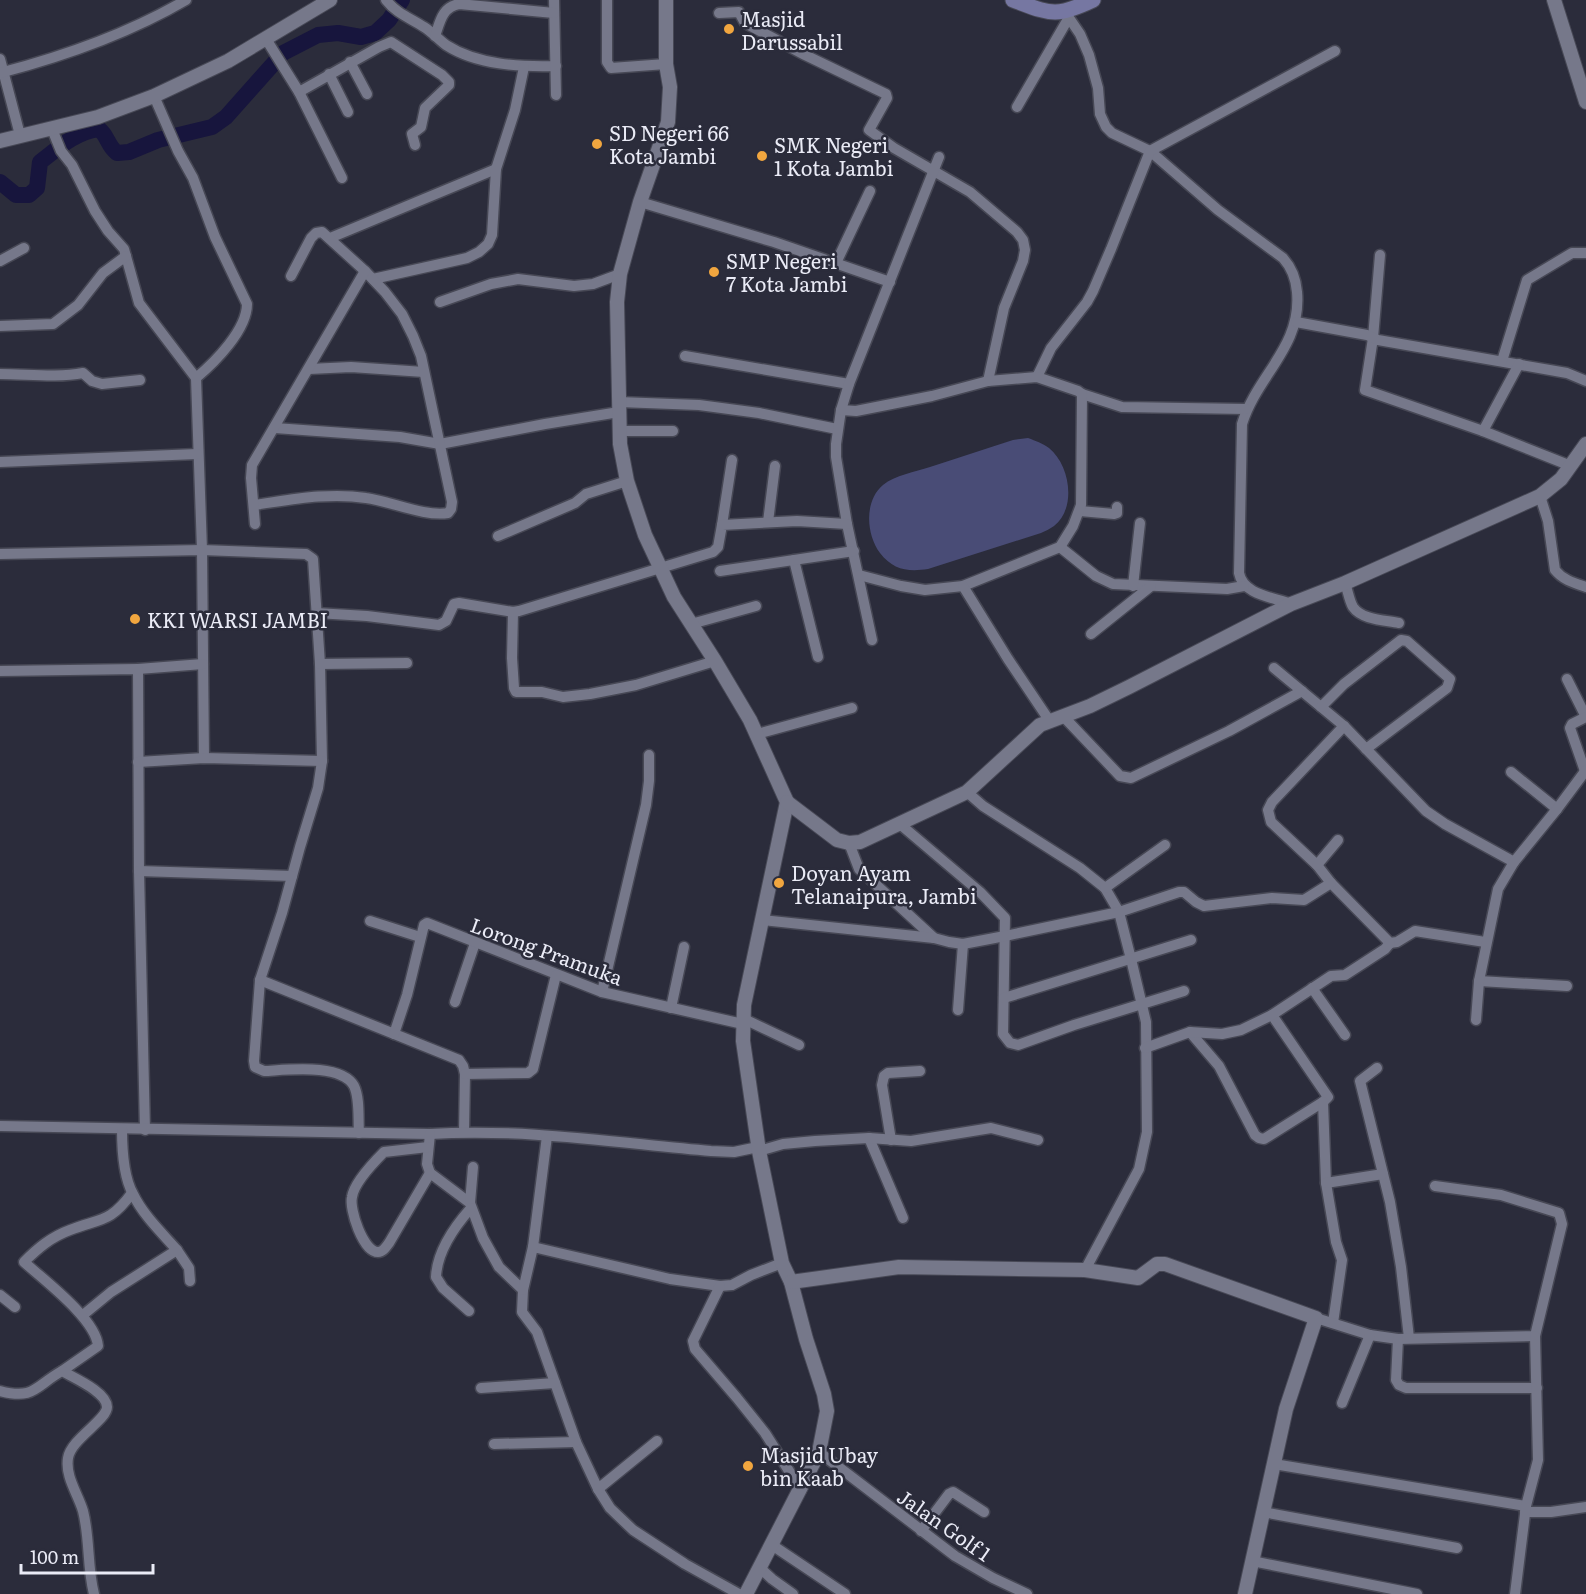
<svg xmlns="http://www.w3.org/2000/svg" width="1586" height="1594" font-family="Literata,serif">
<rect width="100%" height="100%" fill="#2b2c3b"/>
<!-- green -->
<path fill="#494c76" d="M1028,438C1036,441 1042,443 1049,448C1070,465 1077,508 1054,526C1050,529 1045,531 1041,533L928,569C908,572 893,570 880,553C866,534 864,501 883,485C895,475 915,472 930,467C958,458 985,449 1013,440Z"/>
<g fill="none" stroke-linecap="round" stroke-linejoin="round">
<!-- river -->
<path stroke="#17153d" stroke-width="16" d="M0,182L16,195H29L37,188L40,162C57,149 77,131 99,129C108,136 107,145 117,153L129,152L158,140L212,127L226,117L283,53L318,35L338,33L361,37L375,33L389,20L402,0"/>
<!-- minor casing -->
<g stroke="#474855" stroke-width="13">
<g id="minor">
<path d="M386,0C396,13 410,18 424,27C432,32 438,39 446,45C477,65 520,67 556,66"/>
<polyline points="554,0 556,95"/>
<polyline points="607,0 607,62 611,68 666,64"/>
<path d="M1065,12L1080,34L1089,55L1098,88L1100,114L1106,127L1112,133L1150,151L1218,210L1283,258C1292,268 1296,279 1297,292C1302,347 1257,375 1242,424L1239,573C1243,595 1273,597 1291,604"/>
<polyline points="719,13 739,12 745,23 805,55 886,94 887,98 869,130 894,148 970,192 1017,232 1023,240 1025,250 1023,261 1004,308 988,381"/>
<path d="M435,36C440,22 442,7 459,4L554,13"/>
<polyline points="266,39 299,92 342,178"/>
<polyline points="0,59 20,135"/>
<polyline points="350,62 367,94"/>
<path d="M0,73C65,56 128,34 186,0"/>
<polyline points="329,74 348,112"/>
<polyline points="299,92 379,47 391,42 442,75 449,82 449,85 425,108 421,127 412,134 415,145"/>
<path d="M154,96L178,151L193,178L215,237L247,304C247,330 215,362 196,378"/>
<polyline points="1017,107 1068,19"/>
<polyline points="52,129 61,151 72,165 95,211 108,231 124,249 139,303 196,378 202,550 204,758"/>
<polyline points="640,202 774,242 890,282"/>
<polyline points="330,238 496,169"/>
<polyline points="1380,255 1373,338 1365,390 1483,431 1571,466"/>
<polyline points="0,261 24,248"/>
<polyline points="836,263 870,191"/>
<polyline points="373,279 467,258 479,252 488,244 492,235 496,169 515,110 524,67"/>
<polyline points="440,302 491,284 518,279 574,286 593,284 620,274"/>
<polyline points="1296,322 1367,335 1378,340 1567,373 1586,381"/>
<polyline points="0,326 53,324 78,305 103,273 126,256"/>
<polyline points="685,356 849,384"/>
<polyline points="1502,361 1527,280 1572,253 1586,253"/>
<polyline points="309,369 351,367 424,372"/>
<path d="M0,374C27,374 57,378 83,373L92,381L102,384L140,380"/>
<polyline points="1037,377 1051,348 1087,302 1093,291 1111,249 1150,151 1335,51"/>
<polyline points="1082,394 1122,407 1246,409"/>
<polyline points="619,402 699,405 759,413 837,429"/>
<polyline points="841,410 836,444 836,457 847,524 872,640"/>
<polyline points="275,428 400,437 440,444 545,424 619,412"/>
<polyline points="620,431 673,431"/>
<polyline points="1483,431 1519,364"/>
<polyline points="0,462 197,454"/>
<path d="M1540,496L1548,521L1555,570C1563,580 1574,583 1586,587"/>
<path d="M254,505C290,500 328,492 366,498C390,501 424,517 448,513L451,509L452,502L421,356L413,336L402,314L385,292L365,271L322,232L316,233L311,238L291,276"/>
<polyline points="1080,511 1114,514 1117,513 1117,507"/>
<polyline points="768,522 775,466"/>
<polyline points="255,524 251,478 252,465 365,271"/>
<polyline points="722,525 732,460"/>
<polyline points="498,536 575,503 586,494 627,481"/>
<polyline points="1060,547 1096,576 1113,584 1227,589 1244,586"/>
<path d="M0,554L202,550L306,554L313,559L320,664L322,761L318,788L300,847L282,913L260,980L254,1061L255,1067L264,1071C287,1070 341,1063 354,1086C360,1098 358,1119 359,1133"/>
<polyline points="794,560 818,657"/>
<polyline points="720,571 854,551"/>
<polyline points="859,575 901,586 925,590 963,586 1060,547 1073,526 1081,505 1082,394 1078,391 1037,377 988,381 932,396 856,411 841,410 849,384 939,157"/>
<path d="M1345,583C1348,591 1349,600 1353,607C1362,620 1385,620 1399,623"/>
<polyline points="963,586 1008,659 1049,720"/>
<polyline points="1133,586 1140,523"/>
<polyline points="513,612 512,658 514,688 516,692 542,692 563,697 590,694 636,685 715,661"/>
<polyline points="316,613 367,616 439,625 446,621 454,604 459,603 513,612 519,611 713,552 718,547 722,525 797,521 847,524"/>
<polyline points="691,624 756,606"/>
<polyline points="1091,634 1151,586"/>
<polyline points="320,664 407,663"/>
<polyline points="1274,668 1344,726 1426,811 1445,824 1514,862"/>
<polyline points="138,669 203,664"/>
<polyline points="0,671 138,669 139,871 145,1130"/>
<polyline points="1567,679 1586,717"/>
<polyline points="1321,707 1344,684 1401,640 1407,641 1450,679 1447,688 1366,749"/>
<polyline points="1063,716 1120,776 1131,778 1229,731 1302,691"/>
<polyline points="1344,726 1272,802 1268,810 1271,822 1317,865 1331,883 1390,943 1397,942 1415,931 1485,942"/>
<polyline points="757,734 852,708"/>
<polyline points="138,762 204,758 322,761"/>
<polyline points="1585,771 1570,728 1572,724 1586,717"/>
<polyline points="1511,772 1557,809"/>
<polyline points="967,792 983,806 1080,868 1105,888 1119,912 1131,959 1146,1022 1147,1132 1139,1169 1085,1270"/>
<polyline points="901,825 980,892 1005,918 1003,1034 1010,1043 1018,1045 1074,1025 1184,991"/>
<polyline points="849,843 859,869 934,938 949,942 963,944 1005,936 1119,912 1179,892 1184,892 1196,902 1204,906 1272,898 1304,900 1331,883"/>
<polyline points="1317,865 1338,840"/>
<polyline points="139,871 292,876"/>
<polyline points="1105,888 1165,845"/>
<polyline points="762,920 934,938"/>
<polyline points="370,921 420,937"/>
<polyline points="260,980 459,1060 463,1066 465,1074 464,1132"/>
<polyline points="1479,981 1567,986"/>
<polyline points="1312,988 1345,1035"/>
<polyline points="602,992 646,805 649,781 649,755"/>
<polyline points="1004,998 1191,940"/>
<polyline points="455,1002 475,943"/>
<polyline points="671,1008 684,947"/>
<polyline points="958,1010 963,944"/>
<polyline points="742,1018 799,1045"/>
<polyline points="1476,1020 1479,981 1498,889 1514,862 1557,809 1586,770"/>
<polyline points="1190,1032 1219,1066 1255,1135 1259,1138 1264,1139 1323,1102 1328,1097 1272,1015"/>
<polyline points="394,1034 407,995 424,925 427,923 602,992 743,1024"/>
<polyline points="1145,1048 1190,1032 1222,1034 1241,1030 1272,1015 1331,976 1345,975 1385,949 1390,943"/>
<polyline points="1377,1068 1360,1081 1390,1202 1401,1267 1409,1338"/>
<polyline points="465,1074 528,1073 533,1069 556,975"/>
<polyline points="1323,1102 1326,1183 1336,1242 1342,1260 1333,1323"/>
<path d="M0,1126L430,1134C523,1128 618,1143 711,1151L734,1152L758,1147"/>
<polyline points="430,1134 427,1164 430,1173 470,1203 483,1238 499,1267 523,1290 522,1312 537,1332 576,1442 598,1489 610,1508 633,1530 685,1564 739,1594"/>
<polyline points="869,1138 903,1218"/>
<polyline points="891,1140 882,1085 884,1076 888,1073 920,1071"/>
<path d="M428,1147L384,1152C374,1162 354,1183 352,1197C349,1209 363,1252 378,1252C383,1252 386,1247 389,1243L430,1173"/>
<polyline points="759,1151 783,1144 815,1141 869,1138 911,1141 991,1128 1038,1140"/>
<polyline points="1326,1183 1383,1174"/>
<polyline points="470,1203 473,1167"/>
<polyline points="533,1247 670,1279 720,1286 732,1285 751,1275 782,1263"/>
<polyline points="177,1250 189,1268 190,1281"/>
<polyline points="720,1286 693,1341 695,1349 737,1398 765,1433 801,1490"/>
<polyline points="523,1290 533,1247 547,1136"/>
<polyline points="0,1295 15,1307"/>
<path d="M469,1311L443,1288L436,1277C437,1252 455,1226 471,1208"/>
<path d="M83,1315L111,1292L177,1250C162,1233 143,1215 133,1194C123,1176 122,1149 122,1129"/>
<polyline points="1316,1318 1370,1335 1398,1339 1535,1336 1562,1224 1559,1213 1501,1195 1435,1186"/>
<polyline points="1398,1339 1396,1380 1399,1385 1406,1388 1537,1388"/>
<path d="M62,1371L98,1346C96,1319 44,1280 24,1262C38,1248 51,1237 70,1230C101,1218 110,1223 132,1193"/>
<polyline points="481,1388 555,1383"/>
<path d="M0,1391C35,1400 35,1386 62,1371C74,1378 107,1392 107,1407C107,1420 71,1439 68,1458C65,1477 78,1494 83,1511C90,1538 87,1567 94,1594"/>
<polyline points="1342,1403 1370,1335"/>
<polyline points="494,1444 576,1442"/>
<polyline points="819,1452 955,1556 993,1578 1027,1594"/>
<polyline points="1274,1464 1526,1506"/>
<polyline points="598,1489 657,1441"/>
<polyline points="1263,1512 1457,1548"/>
<polyline points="1525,1512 1551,1512 1586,1507"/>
<polyline points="921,1531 949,1494 953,1492 984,1512"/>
<polyline points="772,1545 845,1594"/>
<polyline points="1252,1561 1417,1594"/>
<polyline points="760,1568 772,1579 793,1594"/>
<polyline points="1515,1594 1526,1506 1538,1460 1535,1336"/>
</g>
</g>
<!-- tertiary casing -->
<g stroke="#474855" stroke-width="16">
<g id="tertiary">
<polyline points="666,0 666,64 670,87 668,122 640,202 620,274 617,302 620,444 627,481 645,535 660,567 674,597 715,661 750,720 787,802 744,1005 743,1041 759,1151 782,1263 791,1282 806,1339 824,1394 827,1411 819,1452 746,1594"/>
<polyline points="1554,0 1586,102"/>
<polyline points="0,141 98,117 154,96 228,61 330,0"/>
<polyline points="787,802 837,840 849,843 860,842 967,792 1040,725 1090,706 1129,687 1291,604 1345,583 1540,496 1561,479 1586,444"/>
<polyline points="791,1282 899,1267 1085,1270 1138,1278 1157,1264 1165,1264 1316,1318 1286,1409 1245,1594"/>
</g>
</g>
<!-- secondary casing -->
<g stroke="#474855" stroke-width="17">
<path id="secondary" d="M1013,0C1051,14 1055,18 1093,0"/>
</g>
<!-- minor -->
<use href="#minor" stroke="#76788a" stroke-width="10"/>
<!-- tertiary -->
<use href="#tertiary" stroke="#76788a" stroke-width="14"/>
<!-- secondary -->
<use href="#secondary" stroke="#7677a2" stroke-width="15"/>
</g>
<!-- markers -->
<g fill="#f1a63f" stroke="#2b2c3b" stroke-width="2">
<circle cx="729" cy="29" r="6"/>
<circle cx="597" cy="144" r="6"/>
<circle cx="762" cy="156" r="6"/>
<circle cx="714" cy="272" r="6"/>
<circle cx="135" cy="619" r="6"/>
<circle cx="779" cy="883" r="6"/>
<circle cx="748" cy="1466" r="6"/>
</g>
<g text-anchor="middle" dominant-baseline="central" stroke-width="5" stroke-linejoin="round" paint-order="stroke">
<!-- poi labels -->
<g font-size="20" fill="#eaebf6" stroke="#2b2c3b" text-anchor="start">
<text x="741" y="18">Masjid<tspan x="741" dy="23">Darussabil</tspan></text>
<text x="609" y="132">SD Negeri 66<tspan x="609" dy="23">Kota Jambi</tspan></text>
<text x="774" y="144">SMK Negeri<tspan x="774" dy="23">1 Kota Jambi</tspan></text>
<text x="726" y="260">SMP Negeri<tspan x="726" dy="23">7 Kota Jambi</tspan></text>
<text x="147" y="619">KKI WARSI JAMBI</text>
<text x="791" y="872">Doyan Ayam<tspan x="791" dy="23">Telanaipura, Jambi</tspan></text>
<text x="760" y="1454">Masjid Ubay<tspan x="760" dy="23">bin Kaab</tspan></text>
</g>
<!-- street labels -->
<g font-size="20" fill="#eaebf6" stroke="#2b2c3b">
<text transform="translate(547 950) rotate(20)">Lorong Pramuka</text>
<text transform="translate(945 1524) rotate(35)">Jalan Golf 1</text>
</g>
</g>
<!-- scale -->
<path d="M21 1564v9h132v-9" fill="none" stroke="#eaebf6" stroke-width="3"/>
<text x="30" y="1564" font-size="18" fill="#eaebf6" stroke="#2b2c3b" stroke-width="4.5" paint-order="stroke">100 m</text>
</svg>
